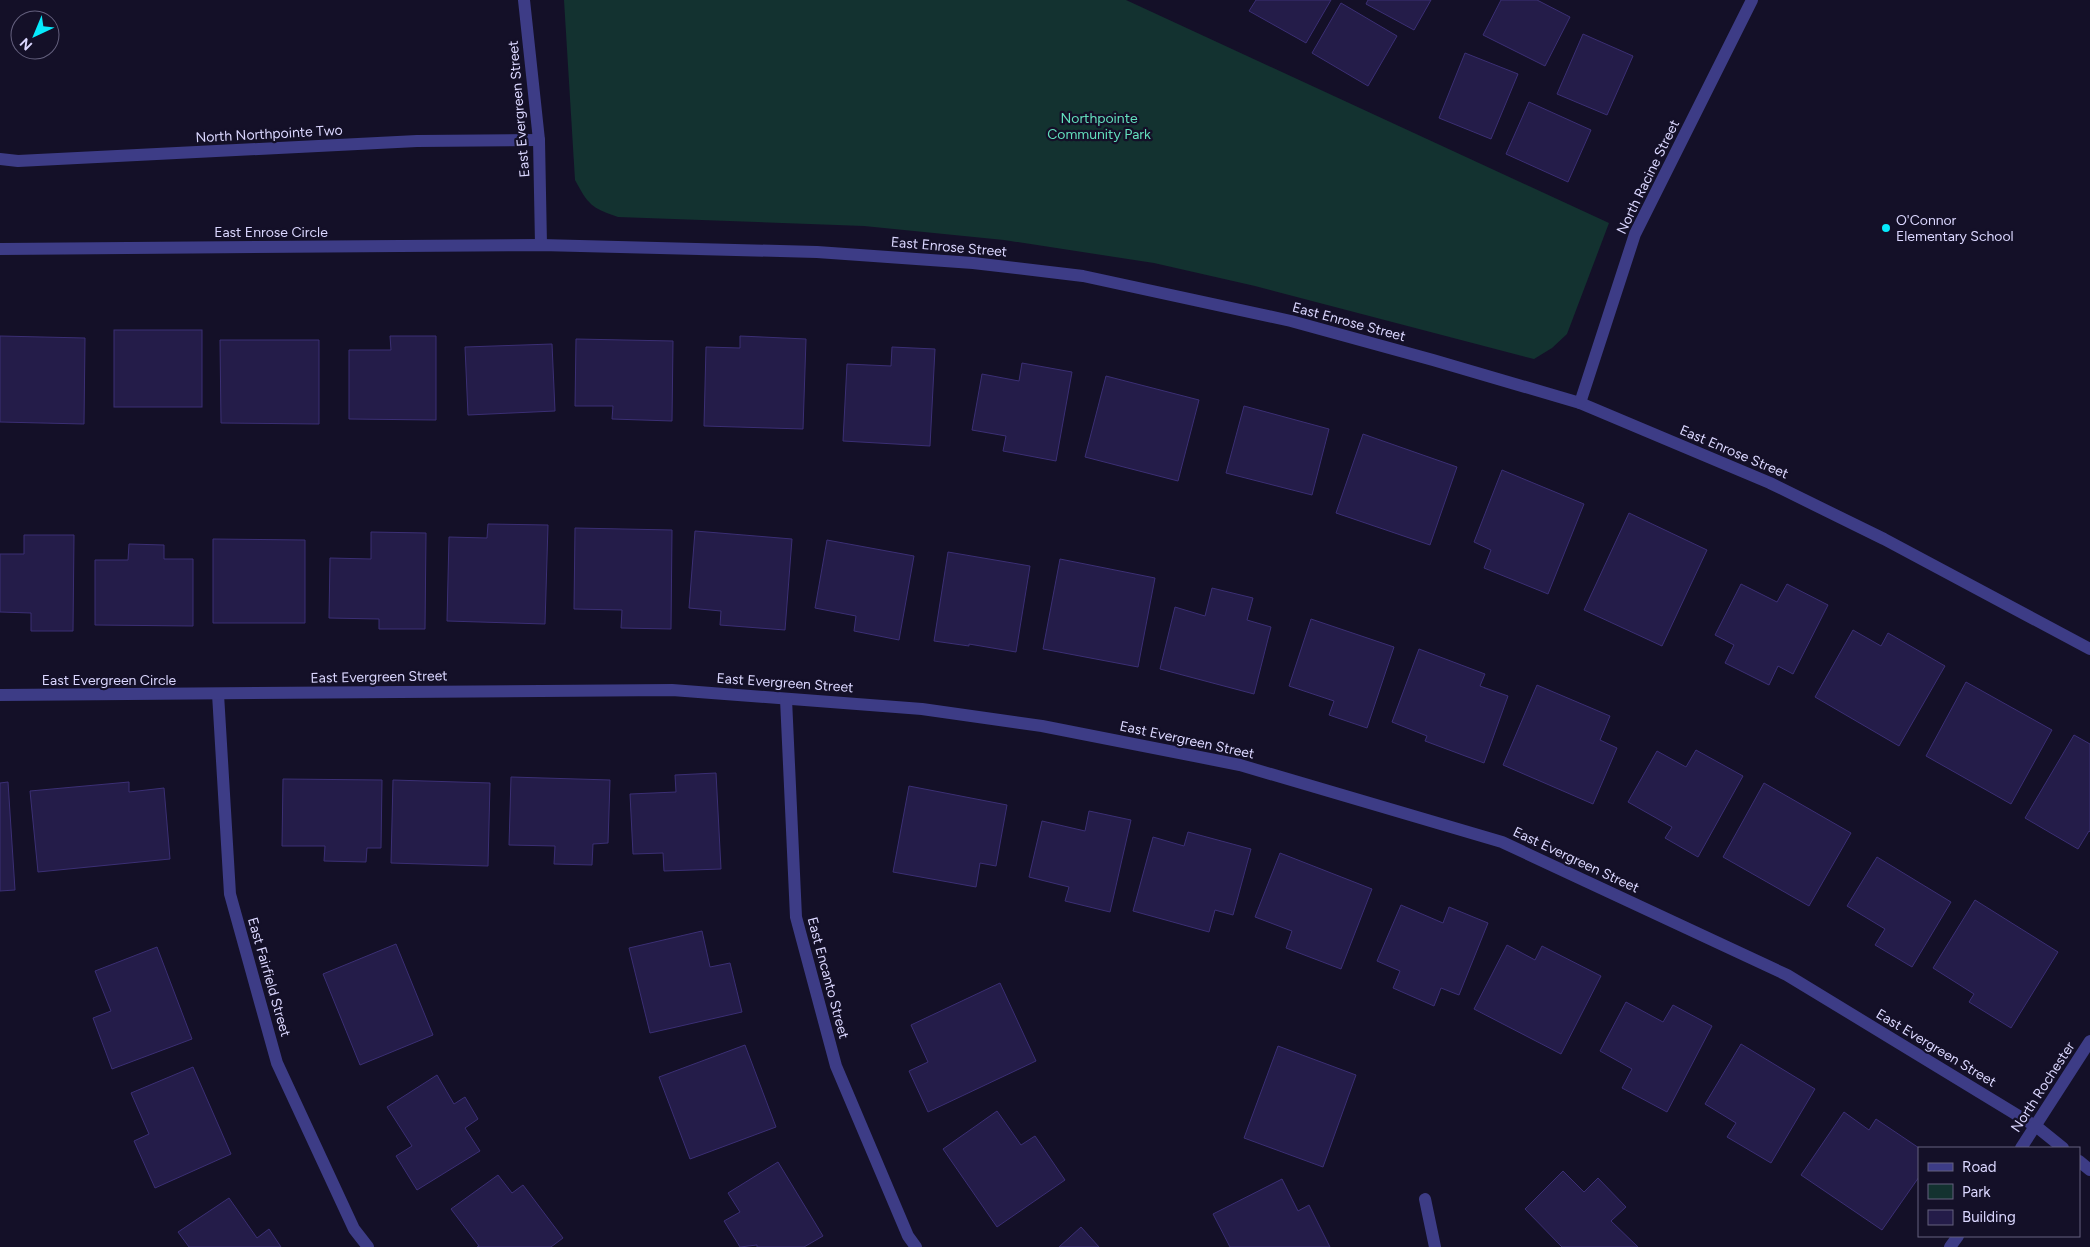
<svg xmlns="http://www.w3.org/2000/svg" width="2090" height="1247" font-family="Figtree,sans-serif">
<rect width="100%" height="100%" fill="#141028"/>
<!-- green -->
<path fill="#133230" d="M564,0H1126L1609,223L1567,334L1552,348L1534,359L1255,286L1154,263L1004,240L864,226L618,217C591,208 588,204 575,180Z"/>
<!-- building -->
<g fill="#241c49" stroke="#3b2f74">
<polygon points="1256,0 1331,0 1306,43 1249,11"/>
<polygon points="1368,0 1431,0 1414,30 1366,4"/>
<polygon points="1501,0 1537,0 1570,17 1545,66 1483,35"/>
<polygon points="1341,3 1397,36 1368,86 1312,53"/>
<polygon points="1583,34 1633,56 1607,115 1557,94"/>
<polygon points="1465,53 1518,74 1491,139 1439,118"/>
<polygon points="1529,102 1591,130 1568,182 1506,154"/>
<rect x="114" y="330" width="88" height="77"/>
<polygon points="0,336 85,338 84,424 0,422"/>
<polygon points="390,336 436,336 436,420 349,419 349,350 391,350"/>
<polygon points="740,336 806,339 803,429 704,426 706,347 740,348"/>
<polygon points="576,339 673,341 672,421 612,419 613,406 575,406"/>
<polygon points="220,340 319,340 319,424 221,423"/>
<polygon points="552,344 555,411 468,415 465,347"/>
<polygon points="892,347 935,349 930,446 843,441 847,364 891,366"/>
<polygon points="1022,363 1072,372 1056,461 1003,451 1006,436 972,430 982,374 1019,381"/>
<polygon points="1106,376 1199,400 1178,481 1085,457"/>
<polygon points="1244,406 1329,429 1312,495 1226,473"/>
<polygon points="1363,434 1457,467 1430,545 1336,513"/>
<polygon points="1502,470 1584,504 1548,594 1484,568 1491,550 1474,542"/>
<polygon points="1629,513 1707,550 1662,646 1584,610"/>
<polygon points="488,524 548,525 545,624 447,621 449,537 487,538"/>
<polygon points="575,528 672,530 671,629 621,628 622,610 574,609"/>
<polygon points="695,531 792,539 785,630 720,625 721,611 689,608"/>
<polygon points="371,532 426,533 425,629 379,629 379,619 329,618 330,558 371,559"/>
<polygon points="24,535 74,535 73,631 31,631 31,613 0,612 0,554 24,554"/>
<polygon points="213,539 305,540 305,623 213,623"/>
<polygon points="827,540 914,556 899,640 854,631 856,616 815,608"/>
<polygon points="129,544 164,545 164,559 193,559 193,626 95,625 95,560 128,560"/>
<polygon points="948,552 1030,566 1016,652 969,644 969,646 934,641"/>
<polygon points="1060,559 1155,578 1138,667 1043,649"/>
<polygon points="1741,584 1777,602 1787,584 1828,605 1793,674 1778,666 1769,685 1725,663 1734,645 1715,635"/>
<polygon points="1212,588 1253,598 1247,620 1271,627 1254,694 1160,669 1175,607 1205,616"/>
<polygon points="1311,619 1394,647 1367,728 1329,715 1334,701 1289,686"/>
<polygon points="1853,630 1881,646 1888,633 1945,666 1899,746 1815,697"/>
<polygon points="1419,649 1485,674 1480,686 1508,696 1484,763 1425,741 1427,736 1392,722"/>
<polygon points="1966,682 2052,730 2011,804 1926,756"/>
<polygon points="1537,685 1610,716 1600,740 1617,748 1593,804 1503,765"/>
<polygon points="2074,735 2090,744 2090,832 2089,831 2078,849 2025,818"/>
<polygon points="1696,750 1743,776 1698,857 1665,838 1672,827 1628,802 1657,751 1686,767"/>
<polygon points="716,773 721,869 664,871 663,853 633,854 630,794 676,792 675,775"/>
<polygon points="511,777 610,780 608,843 593,844 592,865 554,864 555,846 509,845"/>
<polygon points="283,779 382,780 381,848 367,848 366,862 324,861 325,846 282,846"/>
<polygon points="393,780 490,783 488,866 391,863"/>
<polygon points="8,782 15,890 0,891 0,783"/>
<polygon points="129,782 129,792 164,788 170,859 38,872 30,791"/>
<polygon points="1764,783 1851,833 1809,906 1723,857"/>
<polygon points="909,786 1007,805 996,866 980,863 976,887 893,872"/>
<polygon points="1089,811 1131,820 1110,912 1065,901 1069,887 1029,877 1042,821 1085,831"/>
<polygon points="1188,832 1251,849 1233,915 1215,910 1209,932 1133,911 1153,837 1184,846"/>
<polygon points="1280,853 1372,889 1341,969 1286,948 1292,931 1255,917"/>
<polygon points="1877,857 1951,902 1912,967 1875,945 1885,929 1847,906"/>
<polygon points="1975,900 2058,952 2011,1028 1969,1002 1974,994 1933,968"/>
<polygon points="1401,905 1443,923 1449,907 1488,923 1459,995 1441,988 1434,1006 1393,988 1400,971 1377,961"/>
<polygon points="702,931 710,967 730,963 742,1012 650,1033 629,948"/>
<polygon points="396,944 433,1035 360,1065 323,974"/>
<polygon points="1507,945 1535,960 1542,946 1601,976 1561,1054 1474,1009"/>
<polygon points="157,947 192,1039 112,1069 93,1018 111,1011 95,971"/>
<polygon points="1000,983 1036,1061 928,1112 909,1071 928,1062 911,1025"/>
<polygon points="1626,1002 1663,1022 1673,1005 1712,1026 1667,1112 1622,1088 1632,1069 1600,1051"/>
<polygon points="1741,1044 1815,1089 1771,1163 1727,1137 1736,1123 1705,1104"/>
<polygon points="745,1045 776,1127 690,1159 659,1077"/>
<polygon points="1278,1046 1356,1075 1323,1167 1244,1138"/>
<polygon points="193,1067 231,1154 155,1188 134,1141 149,1134 131,1093"/>
<polygon points="437,1075 454,1104 465,1097 478,1119 465,1128 480,1151 417,1190 396,1156 412,1146 387,1107"/>
<polygon points="997,1111 1021,1145 1035,1136 1065,1180 997,1227 943,1149"/>
<polygon points="1844,1112 1869,1130 1876,1119 1919,1148 1919,1177 1882,1230 1801,1175"/>
<polygon points="778,1162 823,1236 804,1247 757,1247 757,1245 740,1247 724,1221 740,1212 728,1193"/>
<polygon points="1563,1171 1584,1192 1598,1178 1626,1207 1611,1221 1638,1247 1562,1247 1525,1209"/>
<polygon points="498,1175 512,1193 523,1185 563,1238 551,1247 477,1247 479,1246 451,1209"/>
<polygon points="1282,1179 1298,1211 1309,1205 1330,1247 1230,1247 1213,1214"/>
<polygon points="229,1198 257,1238 269,1229 281,1247 189,1247 178,1232"/>
<polygon points="1081,1227 1099,1247 1059,1247"/>
</g>
<g fill="none" stroke-linecap="round" stroke-linejoin="round">
<!-- service -->
<polyline stroke="#3d3c86" stroke-width="12" points="0,159 18,161 417,141 539,140"/>
<!-- minor -->
<g stroke="#3d3c86" stroke-width="12">
<polyline points="524,0 539,140 541,245"/>
<polyline points="0,249 541,245 817,252 973,263 1083,276 1291,321 1433,360 1580,403 1770,483 1884,539 2090,649"/>
<polyline points="1580,403 1635,234 1752,0"/>
<polyline points="218,694 230,894 277,1063 354,1229 368,1247"/>
<polyline points="0,695 672,690 922,709 1042,726 1240,765 1502,842 1787,975 2037,1127 2063,1148"/>
<polyline points="786,699 796,917 836,1066 908,1236 916,1247"/>
<polyline points="2021,1148 2090,1041"/>
<polyline points="2079,1161 2090,1170"/>
<polyline points="1425,1199 1435,1247"/>
<polyline points="1950,1247 1958,1236"/>
</g>
</g>
<!-- markers -->
<circle fill="#06eafc" stroke="#141028" stroke-width="2" cx="1886" cy="228" r="5"/>
<g text-anchor="middle" dominant-baseline="central" stroke-width="4.5" stroke-linejoin="round" paint-order="stroke">
<!-- street labels -->
<g font-size="14" fill="#dbd7ff" stroke="#141028">
<text transform="translate(519 109) rotate(-95)">East Evergreen Street</text>
<text transform="translate(269 134) rotate(-3)">North Northpointe Two</text>
<text transform="translate(1648 177) rotate(-64)">North Racine Street</text>
<text x="271" y="232">East Enrose Circle</text>
<text transform="translate(949 247) rotate(5)">East Enrose Street</text>
<text transform="translate(1349 322) rotate(15)">East Enrose Street</text>
<text transform="translate(1734 452) rotate(23)">East Enrose Street</text>
<text transform="translate(379 677) rotate(-1)">East Evergreen Street</text>
<text x="109" y="680">East Evergreen Circle</text>
<text transform="translate(785 683) rotate(4)">East Evergreen Street</text>
<text transform="translate(1187 740) rotate(12)">East Evergreen Street</text>
<text transform="translate(1576 860) rotate(25)">East Evergreen Street</text>
<text transform="translate(269 977) rotate(74)">East Fairfield Street</text>
<text transform="translate(828 978) rotate(75)">East Encanto Street</text>
<text transform="translate(1936 1048) rotate(31)">East Evergreen Street</text>
<text transform="translate(2043 1087) rotate(-57)">North Rochester</text>
</g>
<!-- park labels -->
<g font-size="14" fill="#63dfbd" stroke="#141028">
<text x="1099" y="118">Northpointe<tspan x="1099" dy="16">Community Park</tspan></text>
</g>
<!-- poi labels -->
<g font-size="14" fill="#dbd7ff" stroke="#141028" text-anchor="start">
<text x="1896" y="220">O'Connor<tspan x="1896" dy="16">Elementary School</tspan></text>
</g>
</g>
<!-- legend -->
<rect x="1918" y="1147" width="162" height="90" fill="#141028" stroke="#64607e"/>
<rect x="1928" y="1163" width="25" height="8" fill="#3d3c86" stroke="#64607e"/>
<text x="1962" y="1172" font-size="15" fill="#dbd7ff">Road</text>
<rect x="1928" y="1184" width="25" height="15" fill="#133230" stroke="#64607e"/>
<text x="1962" y="1197" font-size="15" fill="#dbd7ff">Park</text>
<rect x="1928" y="1210" width="25" height="15" fill="#241c49" stroke="#64607e"/>
<text x="1962" y="1222" font-size="15" fill="#dbd7ff">Building</text>
<!-- north arrow -->
<g transform="translate(35 35) rotate(224)"><circle r="24" fill="#141028" stroke="#64607e"/>
<path d="M0-4L9 19L0 12L-9 19Z" fill="#06eafc"/>
<text y="-8" font-size="14" font-weight="bold" text-anchor="middle" fill="#dbd7ff">N</text>
</g>
</svg>
